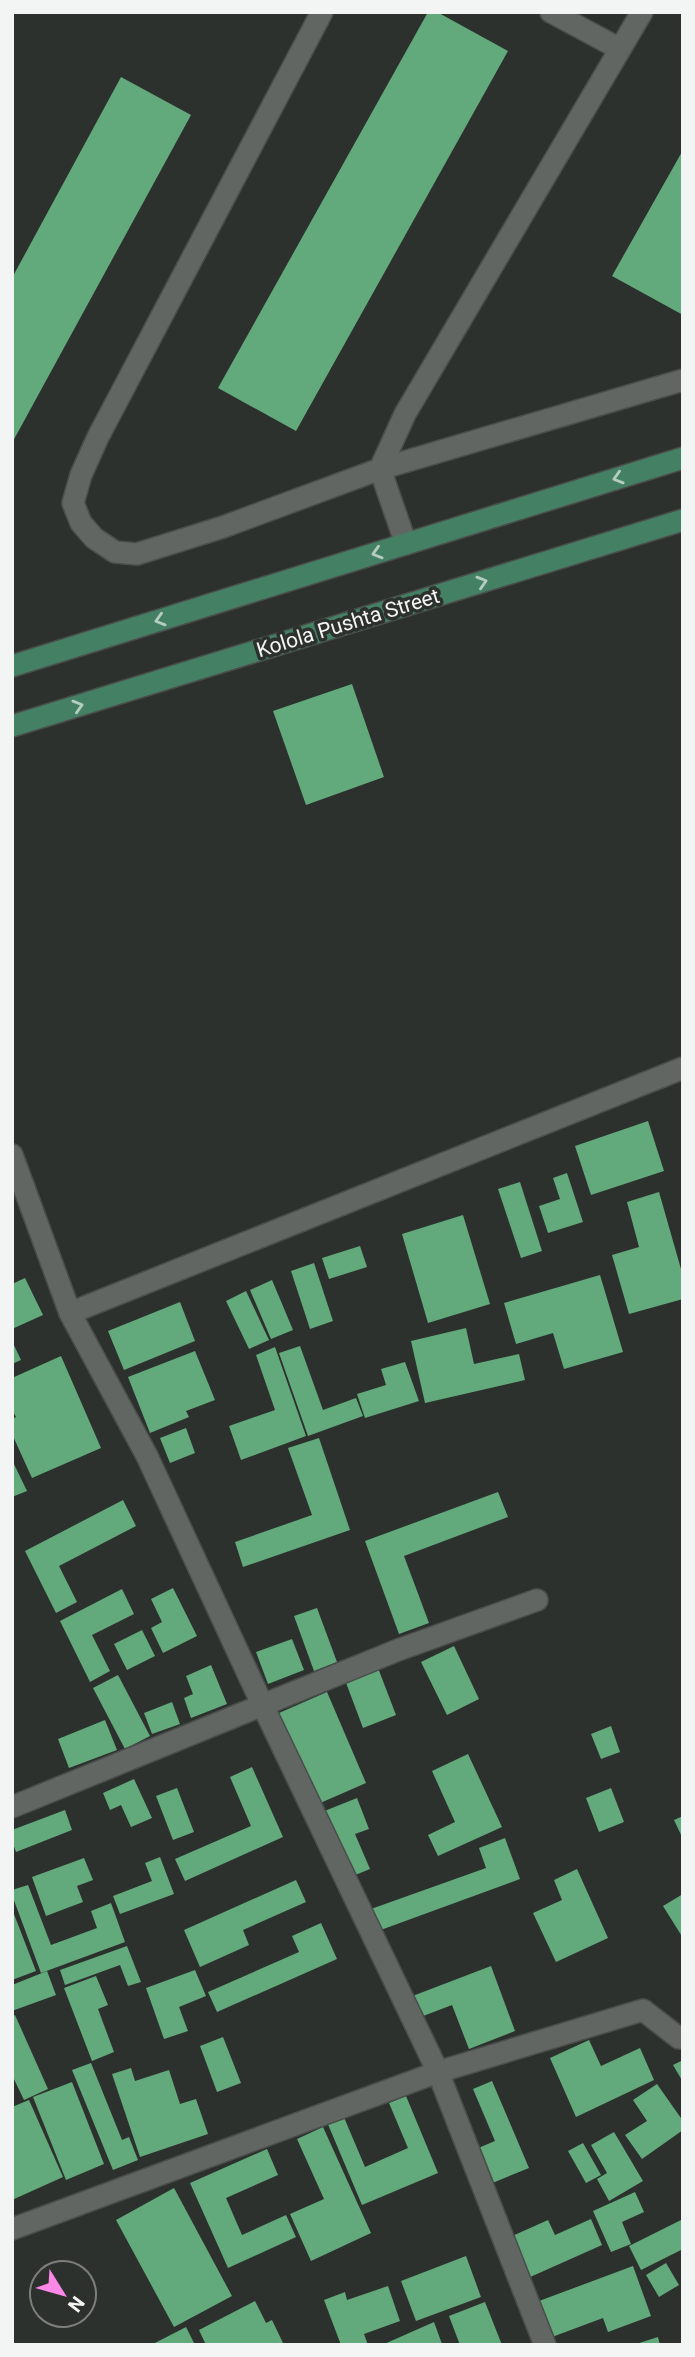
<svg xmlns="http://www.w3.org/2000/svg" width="695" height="2357" font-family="Roboto,sans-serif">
<rect width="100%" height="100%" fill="#2d312e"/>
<!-- building -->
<g fill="#62a97b">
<polygon points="428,12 437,12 508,51 296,431 218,388"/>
<polygon points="121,77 191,115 12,443 12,278"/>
<polygon points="683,150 683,315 612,276"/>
<polygon points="352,684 384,777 306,805 273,711"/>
<polygon points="648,1121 664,1171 591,1195 575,1146"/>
<polygon points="567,1173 583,1222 548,1233 539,1206 560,1199 553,1178"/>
<polygon points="520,1182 542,1251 521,1258 498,1189"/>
<polygon points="659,1192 683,1276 683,1299 629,1314 612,1255 639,1247 627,1202"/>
<polygon points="463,1215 490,1304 428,1323 402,1234"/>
<polygon points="360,1246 367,1267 329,1279 322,1258"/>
<polygon points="314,1263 333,1321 310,1329 291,1271"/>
<polygon points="600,1275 623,1352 564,1369 553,1333 516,1344 504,1303"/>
<polygon points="25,1278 43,1315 12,1329 12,1304 14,1303 12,1284"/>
<polygon points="272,1280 293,1330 271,1339 250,1290"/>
<polygon points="246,1291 269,1340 249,1349 226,1301"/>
<polygon points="180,1302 195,1341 124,1370 108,1331"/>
<polygon points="466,1328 474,1364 519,1354 525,1380 425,1403 411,1341"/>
<polygon points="12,1341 21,1360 12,1364"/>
<polygon points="300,1346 323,1410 356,1398 363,1416 308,1436 279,1353"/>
<polygon points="275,1347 306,1436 241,1460 229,1426 275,1410 256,1355"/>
<polygon points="195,1351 215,1400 186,1411 189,1417 150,1433 128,1377"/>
<polygon points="61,1356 101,1448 32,1478 12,1434 12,1419 16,1417 12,1410 12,1378"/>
<polygon points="405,1362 419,1401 365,1418 357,1394 386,1385 381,1369"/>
<polygon points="186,1428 195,1453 170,1463 160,1438"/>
<polygon points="319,1438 350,1530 243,1567 235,1542 312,1515 288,1448"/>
<polygon points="12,1460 27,1491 12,1497"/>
<polygon points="498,1492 508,1517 404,1556 429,1623 399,1634 365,1541"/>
<polygon points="123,1500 136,1526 59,1566 77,1602 56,1613 25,1551"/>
<polygon points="173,1588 197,1636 163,1653 151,1628 162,1622 151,1599"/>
<polygon points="122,1589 134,1614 92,1635 110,1671 90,1682 60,1621"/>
<polygon points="317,1608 337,1662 314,1671 294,1616"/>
<polygon points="142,1630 155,1656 127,1670 114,1644"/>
<polygon points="292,1639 304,1670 268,1684 256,1652"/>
<polygon points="454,1646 479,1699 447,1715 421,1662"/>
<polygon points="211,1665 227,1704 191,1718 184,1698 193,1694 186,1676"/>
<polygon points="378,1668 396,1715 363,1728 345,1680"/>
<polygon points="118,1675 150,1736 125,1749 93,1688"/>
<polygon points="327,1692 366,1783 318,1804 279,1713"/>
<polygon points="172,1702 180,1724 152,1734 144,1713"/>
<polygon points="105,1720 117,1750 69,1768 58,1739"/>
<polygon points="611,1726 620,1752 601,1759 591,1734"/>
<polygon points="468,1754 502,1827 438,1856 428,1835 455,1822 432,1771"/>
<polygon points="252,1767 283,1837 185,1881 175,1859 251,1826 230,1777"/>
<polygon points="134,1779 152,1818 131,1827 121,1805 110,1810 103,1793"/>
<polygon points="177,1788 194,1832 173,1840 156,1796"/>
<polygon points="611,1788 624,1822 599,1832 586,1798"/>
<polygon points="357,1798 369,1829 355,1834 370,1869 348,1878 322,1812"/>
<polygon points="65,1810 72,1830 16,1852 12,1841 12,1830"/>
<polygon points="683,1816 683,1839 674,1820"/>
<polygon points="505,1838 520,1879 378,1931 371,1909 486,1868 479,1848"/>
<polygon points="160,1857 174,1894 120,1914 113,1896 152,1881 145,1863"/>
<polygon points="84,1858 93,1880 77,1886 83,1902 46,1916 32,1877"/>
<polygon points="577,1869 608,1938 556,1962 533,1913 562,1900 554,1880"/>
<polygon points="296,1880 306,1902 243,1930 249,1945 200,1967 184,1930"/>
<polygon points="28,1885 51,1945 97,1928 91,1911 111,1903 125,1942 41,1973 12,1895 12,1890"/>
<polygon points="683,1894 683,1938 663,1906"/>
<polygon points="12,1909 36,1971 12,1980"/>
<polygon points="321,1923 337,1959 217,2012 208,1992 299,1952 292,1936"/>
<polygon points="127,1946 141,1982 128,1986 120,1965 65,1985 60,1970"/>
<polygon points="491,1966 515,2031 469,2049 452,2005 418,2018 410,1997"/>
<polygon points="195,1970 206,1996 179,2007 188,2031 164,2039 146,1988"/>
<polygon points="47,1971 56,1995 12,2011 12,1985"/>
<polygon points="96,1976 108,2005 98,2009 114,2052 92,2061 64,1988"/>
<polygon points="15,2015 48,2089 24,2100 12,2075 12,2017"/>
<polygon points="223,2037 241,2083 217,2092 200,2046"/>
<polygon points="589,2040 601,2066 640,2048 654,2080 576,2117 550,2058"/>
<polygon points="683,2060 683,2082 673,2065"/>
<polygon points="91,2063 122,2140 129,2137 138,2160 113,2170 72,2070"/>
<polygon points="131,2068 135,2081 169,2070 180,2104 196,2099 208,2134 140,2157 112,2074"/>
<polygon points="492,2081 529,2168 490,2184 476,2149 495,2141 473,2089"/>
<polygon points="72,2082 104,2164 66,2180 33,2097"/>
<polygon points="657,2084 683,2121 683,2130 642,2159 625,2135 647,2121 633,2100"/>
<polygon points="406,2096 438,2173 362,2205 327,2122 343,2115 365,2167 408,2148 389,2103"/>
<polygon points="29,2100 63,2177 12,2200 12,2107"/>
<polygon points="323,2127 371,2233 311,2261 290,2214 324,2199 297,2139"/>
<polygon points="614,2132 643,2181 609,2201 597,2179 607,2173 591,2145"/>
<polygon points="583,2143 601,2175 586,2183 568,2151"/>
<polygon points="267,2149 278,2175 226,2198 242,2235 286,2215 296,2237 228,2268 190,2183"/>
<polygon points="174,2188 232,2296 174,2327 116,2220"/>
<polygon points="635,2192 644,2212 622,2222 631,2244 611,2252 593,2211"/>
<polygon points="591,2219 602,2245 528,2278 510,2237 548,2220 555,2235"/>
<polygon points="683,2219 683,2249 641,2270 629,2246"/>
<polygon points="466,2256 481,2297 416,2321 401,2281"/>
<polygon points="666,2263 679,2285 659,2297 646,2275"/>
<polygon points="633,2266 651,2316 608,2332 603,2318 552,2337 539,2301"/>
<polygon points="388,2286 400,2321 364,2334 368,2345 341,2345 324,2300 345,2292 347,2300"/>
<polygon points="255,2301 266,2323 272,2320 284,2345 206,2345 199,2330"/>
<polygon points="485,2302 502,2345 460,2345 449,2316"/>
<polygon points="434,2322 442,2344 382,2345"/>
<polygon points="186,2327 195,2345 151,2345"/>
<polygon points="658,2337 660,2345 636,2345 636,2344"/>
</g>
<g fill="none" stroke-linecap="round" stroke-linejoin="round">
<!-- minor casing -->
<g stroke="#4a4e4b" stroke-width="24">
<g id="minor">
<polyline points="322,12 98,437 81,475 73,503 81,523 94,538 115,552 137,554 223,527 380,469 683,380"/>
<polyline points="551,12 620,49"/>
<polyline points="406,544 380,469 405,414 642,12"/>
<polyline points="12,1155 70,1313 147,1456 263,1706 438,2072 545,2345"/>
<polyline points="70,1313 683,1068"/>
<polyline points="12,1807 398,1650 537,1600"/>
<polyline points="12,2229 438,2072 643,2010 679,2038 683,2037"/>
</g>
</g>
<!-- secondary casing -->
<g stroke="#4a4e4b" stroke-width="24">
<g id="secondary">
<polyline points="12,666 683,458"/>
<polyline points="12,726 683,520"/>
</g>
</g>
<!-- minor -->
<use href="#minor" stroke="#616662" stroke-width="21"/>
<!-- secondary -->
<use href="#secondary" stroke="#448064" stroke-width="21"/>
</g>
<!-- one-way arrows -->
<defs><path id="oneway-chevron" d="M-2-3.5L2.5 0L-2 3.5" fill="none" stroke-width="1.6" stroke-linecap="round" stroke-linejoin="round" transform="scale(1.75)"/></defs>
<g stroke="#b5ccc1">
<use href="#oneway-chevron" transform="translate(618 478) rotate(163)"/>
<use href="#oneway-chevron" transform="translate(377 553) rotate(163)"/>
<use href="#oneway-chevron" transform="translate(482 582) rotate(-17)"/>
<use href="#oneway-chevron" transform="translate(160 620) rotate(163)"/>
<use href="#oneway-chevron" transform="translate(78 706) rotate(-17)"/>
</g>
<g text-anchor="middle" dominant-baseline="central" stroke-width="7" stroke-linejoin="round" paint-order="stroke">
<!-- street labels -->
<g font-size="21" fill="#f2f5f3" stroke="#2d312e">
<text transform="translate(348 623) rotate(-17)">Kolola Pushta Street</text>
</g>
</g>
<!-- border -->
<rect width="695" height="2357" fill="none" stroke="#f2f5f3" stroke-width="28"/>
<!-- north arrow -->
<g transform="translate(63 2294) rotate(127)"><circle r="33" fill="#2d312e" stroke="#7c7f7d" stroke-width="2"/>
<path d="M0-5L12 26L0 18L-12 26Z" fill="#fb87e6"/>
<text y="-10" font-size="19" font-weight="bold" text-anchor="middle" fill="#f2f5f3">N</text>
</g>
</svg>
